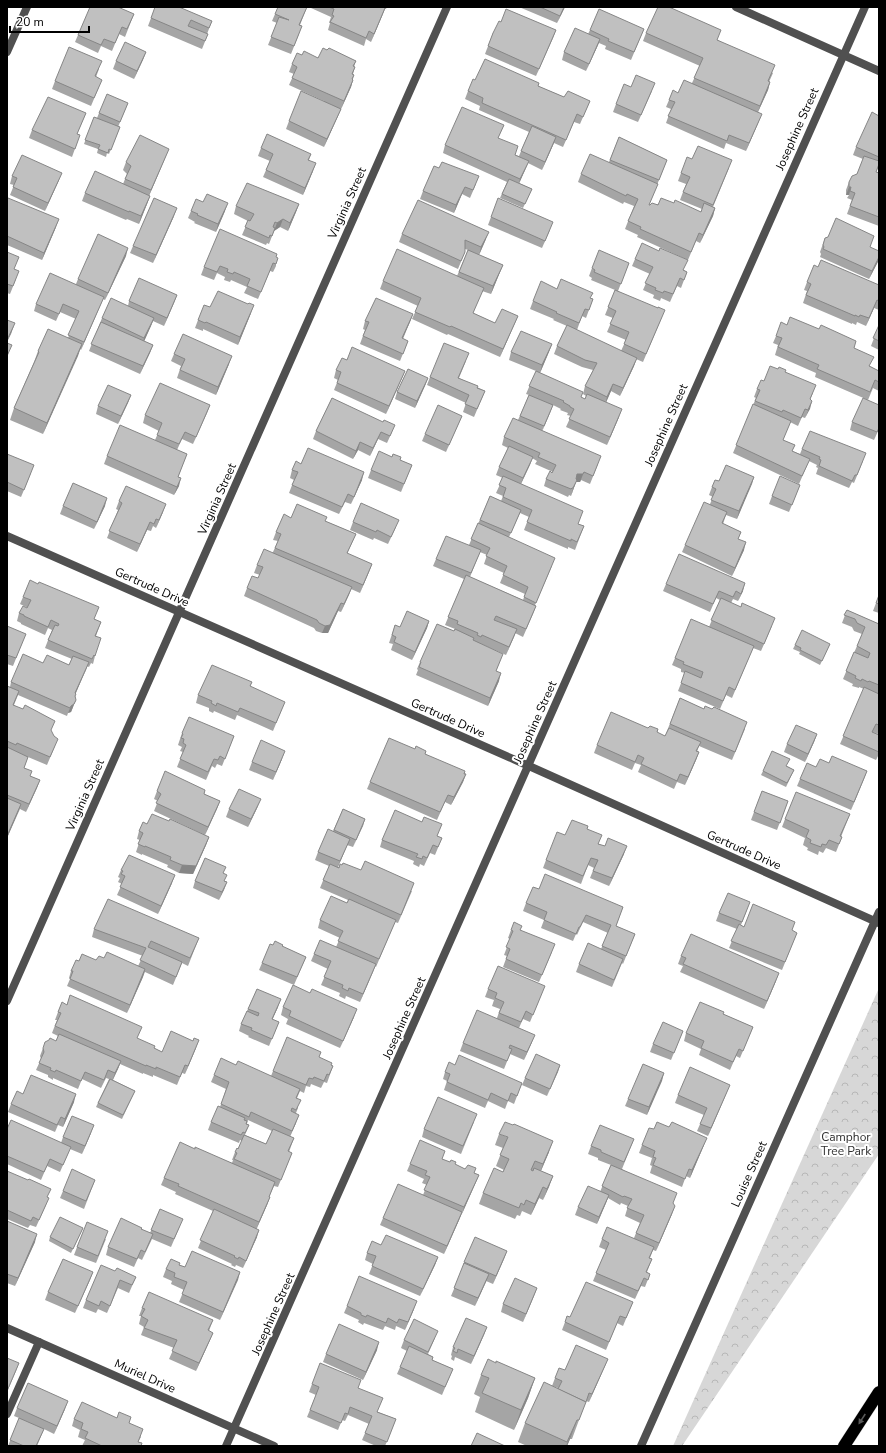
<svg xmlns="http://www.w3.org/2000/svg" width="886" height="1453" font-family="'Nunito Sans',sans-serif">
<defs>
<pattern id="park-crowns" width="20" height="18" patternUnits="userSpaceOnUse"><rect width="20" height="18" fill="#d7d7d7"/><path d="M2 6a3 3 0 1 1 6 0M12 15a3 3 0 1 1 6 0" fill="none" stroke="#b7b7b7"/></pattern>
</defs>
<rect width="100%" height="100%" fill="#fff"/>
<!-- park -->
<polygon fill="url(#park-crowns)" points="879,988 879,1154 682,1446 673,1446"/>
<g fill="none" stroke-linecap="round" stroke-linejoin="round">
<!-- motorway casing -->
<g stroke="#dbdbdb" stroke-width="13">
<polyline id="motorway" points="844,1446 879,1392"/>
</g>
<!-- service -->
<polyline stroke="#505050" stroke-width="8" points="7,1414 39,1342"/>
<!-- minor -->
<g stroke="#505050" stroke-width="8">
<polyline points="736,7 879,71"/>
<polyline points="7,536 529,766 879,923"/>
<polyline points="7,1001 447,7"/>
<polyline points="7,1328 274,1446"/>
<polyline points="226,1446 865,7"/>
<polyline points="641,1446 879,912"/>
</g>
<!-- tertiary -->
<polyline stroke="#505050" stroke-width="8" points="7,52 27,7"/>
<!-- motorway -->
<use href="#motorway" stroke="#000" stroke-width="12"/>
</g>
<!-- wall -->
<g fill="#a5a5a5" fill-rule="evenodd">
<polygon points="307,7 300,25 299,34 291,54 268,45 277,23 272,21 275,14"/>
<polygon points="311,7 387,7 386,9 385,9 371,42 366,39 364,46 328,30 330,23 329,23 331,17 311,8"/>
<polygon points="519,7 565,7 557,23"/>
<polygon points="134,14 125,37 119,34 112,51 101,46 98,53 75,42 78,35"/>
<polygon points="151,18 212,21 207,34 208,34 202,49 148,26"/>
<polygon points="501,22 556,30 536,76 485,54 493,33"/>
<polygon points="644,29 631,60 605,49 606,46 599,43 586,71 562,60 564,52 588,34 590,30"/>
<polygon points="646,33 718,40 773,73 769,82 770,82 768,90 758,112 759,121 746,151 726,143 724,149 666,123 671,109 666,107 669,100 692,83 700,66 643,41"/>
<polygon points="327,50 356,61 354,67 355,67 353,74 354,75 351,87 324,147 286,129 289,121 324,101 289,85 294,74 289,72 292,64 302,55 318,58"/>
<polygon points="146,52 134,79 113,69 116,61"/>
<polygon points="99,69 96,77 99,87 91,106 52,89 55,81"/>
<polygon points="475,80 538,86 564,97 590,101 580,124 574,122 563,147 554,143 542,170 528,163 519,183 532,189 523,208 500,198 507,182 443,153 445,145 504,125 498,138 515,155 519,156 529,132 479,110 480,106 465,99 468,91"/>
<polygon points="652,91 638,122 613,112 616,104"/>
<polygon points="128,103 118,127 120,127 109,154 107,153 106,157 97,153 98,149 84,144 94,117 97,118 99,113"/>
<polygon points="86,113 77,134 77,143 72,157 29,138 32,130"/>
<polygon points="879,116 879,166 876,172 879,173 879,226 847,214 852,200 847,198 849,195 846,195 846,190 849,182 857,174 863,159 853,155 856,147"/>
<polygon points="619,137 667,160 649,205 650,205 674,203 701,212 702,209 680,200 686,184 678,181 681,173 692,159 729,168 713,207 715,208 713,216 700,243 696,241 688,260 637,237 638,235 625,229 634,206 624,202 623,204 578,182 581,174 609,162"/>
<polygon points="261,148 311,154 309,160 313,171 303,195 263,177 270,161 258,156"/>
<polygon points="166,156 149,196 150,196 147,204 139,224 127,219 126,220 82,201 85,193 123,184 127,174 123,170 126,162"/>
<polygon points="439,168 476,184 470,198 462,194 454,213 420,199 423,191"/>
<polygon points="12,176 59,180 45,211 10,195 14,185 10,184"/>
<polygon points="7,200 56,227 42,260 7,245"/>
<polygon points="203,202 225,211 216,232 194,223 195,222 188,218 191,211"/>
<polygon points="299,204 296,212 288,231 280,227 274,231 269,244 267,243 266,245 242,235 248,221 234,214 236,206"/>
<polygon points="174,216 153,263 130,253 133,246"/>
<polygon points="491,217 550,230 542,248 488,225"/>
<polygon points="402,234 486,239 479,255 503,265 491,294 482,291 473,313 495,323 518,316 500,357 448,334 447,335 412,319 418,306 380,289 383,281 457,276 468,250 465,249 465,252 458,269 399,242"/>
<polygon points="825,238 870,247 879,259 869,279 820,257 821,254 820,252"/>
<polygon points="7,252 14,269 16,279 10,294 7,293"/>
<polygon points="126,256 105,300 103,299 81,350 80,349 43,434 10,420 14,408 34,362 38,351 68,338 76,319 60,312 56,321 34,311 36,304 76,284 78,279"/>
<polygon points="276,257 276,266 273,272 270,271 258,299 244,293 247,287 231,280 230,282 224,280 225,277 217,273 214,280 201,275 204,267"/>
<polygon points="635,259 684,270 687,272 681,288 677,286 670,302 661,298 660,301 653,298 654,295 643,290 650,274 632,266"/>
<path d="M629,263L618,291L662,317L643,362L636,359L634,366L620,396L611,391L606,402L619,417L607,445L566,427L571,416L567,415L568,413L560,410L561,409L553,405L542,431L598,464L590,484L581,480L580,482H576L571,496L569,495L568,497L544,486L546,479L553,472L535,464L537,461L532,458L521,484L578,524L584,526L575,550L568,547V549L524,530L529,517L520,513L509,537L552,566L535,605L536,606L533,614L523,637L515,633L506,655L479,643L500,661L496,671L499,681L488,706L416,675L418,670L417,669L420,662L454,631L455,629L445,625L464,579L433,566L436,559L469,545L490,496L501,501L503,496L496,493L503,478L496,475L499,467L508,448L502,445L504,437L518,420L529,395L526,394L536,371L509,360L511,352L552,344L540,373L581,397L585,399L586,396L583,394L585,386L593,370L582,367L554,354L557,346L567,326L553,320L554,319L530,309L533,301L557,289L593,299L586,318L582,316L577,330L621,351L626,340L607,332L613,318L605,315L615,290L591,280L592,278L589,276L592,268ZM480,552L487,555L484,564L504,573L500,583L525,594L523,600L470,577Z"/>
<polygon points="818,267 879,285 879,310 874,308 866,326 857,322 856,325 852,323 852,324 803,303 807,291 804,290 807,282"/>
<polygon points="177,295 164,326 153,321 144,341 153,345 140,374 89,351 102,318 128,306 129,301"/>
<polygon points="210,307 251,313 238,345 203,329 203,331 195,328 198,320"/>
<polygon points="413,314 403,339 408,341 400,361 360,344 365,330 363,329 365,321"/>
<polygon points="787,325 854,348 870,366 879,371 879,391 873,388 868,400 815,377 816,373 775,355 778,345 773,343 776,336"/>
<polygon points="879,325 879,350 871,346"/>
<polygon points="174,354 229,364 216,395 177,378 181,366 171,361"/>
<polygon points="347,360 405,371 386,414 334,390 338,380 334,378 336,370"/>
<polygon points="466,361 459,378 485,391 474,417 463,412 466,403 427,385 430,377"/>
<polygon points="785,372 813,393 810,400 812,401 805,418 802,417 798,426 790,422 783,440 795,445 792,451 800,454 802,449 863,461 854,483 852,482 849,488 816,474 818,468 816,467 817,465 809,461 799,484 733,453 756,398 754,397 757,389 764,381"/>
<polygon points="428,378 415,408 395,399 397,392"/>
<polygon points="131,395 118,424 96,414 98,406"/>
<polygon points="332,398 392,432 387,443 378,439 370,456 358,450 353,459 313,439 316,431"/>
<polygon points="210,405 193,444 182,439 177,450 187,454 178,477 179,486 174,495 104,464 107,456 155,440 159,431 143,423 145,415"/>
<polygon points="462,416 446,452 422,441 425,434"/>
<polygon points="852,422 879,429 874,440 850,430"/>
<polygon points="7,454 31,473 21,497 7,491"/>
<polygon points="400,460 412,465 401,492 368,478 371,470"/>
<polygon points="301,464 362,480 351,504 345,502 339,514 289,493 294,480 290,478 292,470"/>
<polygon points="754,477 737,519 726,515 723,524 741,532 738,539 744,550 732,576 682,552 685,545 710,504 713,497 709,495 712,487 719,481"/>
<polygon points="800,485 789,512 769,504 772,496"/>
<polygon points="119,501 163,512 156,528 153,526 151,531 147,530 137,552 107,538 118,510 116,509"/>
<polygon points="63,506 105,506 94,529 60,514"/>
<polygon points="291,518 325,521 356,534 347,554 372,564 360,593 351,589 341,612 338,611 328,633 322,633 316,631 314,628 244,596 247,588 258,578 260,575 254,573 257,565 273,552 278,541 273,540 276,532"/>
<polygon points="353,522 396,527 388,544 374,538 373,540 350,530"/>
<polygon points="666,584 743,591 738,601 733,599 731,603 772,626 761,651 753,648 732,698 726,695 720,709 678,691 685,673 681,672 681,669 672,665 675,658 709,627 720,600 716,598 710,612 663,591"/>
<polygon points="879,595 879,613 873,611"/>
<polygon points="23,597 94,619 101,622 96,636 95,656 93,664 91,663 89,667 87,666 76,693 73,707 71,712 68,713 67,716 18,695 14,705 51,731 55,746 47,765 28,757 24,768 30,776 40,780 26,812 20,809 7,838 7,686 10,687 11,682 43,663 69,665 72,659 45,648 52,630 48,628 45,635 21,624 21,623 17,621 19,613 28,608 20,604"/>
<polygon points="847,610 879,624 879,731 878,734 873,732 879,735 879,754 876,760 840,744 864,689 859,687 859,688 852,686 853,684 843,679 862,634 854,631 852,627 842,623"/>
<polygon points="429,621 427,628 412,660 391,650 393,644 389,643 395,625 400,627"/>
<polygon points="7,626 23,641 13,666 7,664"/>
<polygon points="830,644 820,665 799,654 800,652 793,649 795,645"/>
<polygon points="252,682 250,687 282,709 273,731 237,715 235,720 214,711 213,713 209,711 209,708 196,703 198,695"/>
<polygon points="680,698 745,729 732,760 699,746 697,752 699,752 696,760 685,785 677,782 674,789 638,772 641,765 635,763 632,770 594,753 597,745 648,728 658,729 657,733 665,736"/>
<polygon points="182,733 234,736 222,766 217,764 215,768 212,766 206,780 177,767 183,752 180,751 182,747 178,745"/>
<polygon points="817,734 814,742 805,762 784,752 787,744"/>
<polygon points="415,749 425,754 466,774 463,782 451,805 445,802 437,820 367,789 370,782"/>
<polygon points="282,759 273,780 249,770 252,762"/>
<polygon points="829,763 867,771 851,810 797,786 800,779 816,767"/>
<polygon points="787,766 794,770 786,787 761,775 763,771"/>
<polygon points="157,791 204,794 220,801 205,835 154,811 158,801 154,799"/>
<polygon points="762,791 788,801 777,830 751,820"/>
<polygon points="258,806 248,827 226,817 229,809"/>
<polygon points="343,809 365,819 353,847 347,845 338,867 361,870 412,891 398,923 395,922 376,967 375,966 360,1002 346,996 345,999 339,996 340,993 321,985 328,969 311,961 314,954 336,947 340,938 318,928 320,920 347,903 348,900 320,888 329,866 315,860 318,852 333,831"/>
<polygon points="850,814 841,837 842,837 836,852 826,848 823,853 819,851 818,855 807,850 808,848 803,845 805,838 782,827 785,819"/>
<polygon points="169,821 209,837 206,845 193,874 179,873 167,867 168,865 142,854 142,855 136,852 140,840 137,839 139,831 147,824"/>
<polygon points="587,829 599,844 624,854 609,886 590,878 594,868 588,865 581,884 543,868 546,860 565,835"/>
<polygon points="437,836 442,838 435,855 430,853 424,866 420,864 419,867 413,864 414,861 380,847 382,840"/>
<polygon points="121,870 172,883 158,914 117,895 122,884 118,882 120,878 118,877"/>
<polygon points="224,873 224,881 227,882 219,900 193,888 195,881"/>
<polygon points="539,889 623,907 616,926 635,934 623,964 622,963 612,987 576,972 579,964 601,949 608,933 583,922 577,935 576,934 573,941 541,928 544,920 523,911 526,903"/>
<polygon points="747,910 741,925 744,927 792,931 797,933 782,970 729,948 737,929 716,921 719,913"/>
<polygon points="94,929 199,938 188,966 182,963 173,985 145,972 127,1013 67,986 70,979 69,978 71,971 79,961 96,960 104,958 138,966 143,956 92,937"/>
<polygon points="511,930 520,930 552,952 539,982 503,967 507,956 504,955 510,939 508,938"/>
<polygon points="273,945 283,945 282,947 306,957 294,985 259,970 262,963"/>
<polygon points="681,956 776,981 764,1009 680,972 683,966 678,964"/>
<polygon points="257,989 278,1007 272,1020 279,1022 269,1046 248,1037 249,1036 239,1031 241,1024 247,1011"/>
<polygon points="488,989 542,993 530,1022 523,1019 519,1028 532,1042 524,1060 510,1054 504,1069 460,1051 463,1043 497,1018 500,1009 492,1006 494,1000 485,997"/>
<polygon points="70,995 138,1039 154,1048 162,1052 196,1048 185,1074 182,1073 177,1085 153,1075 153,1077 143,1073 143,1074 120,1064 113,1080 135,1091 122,1119 96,1107 109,1079 106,1078 101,1088 82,1079 78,1089 53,1078 53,1080 48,1077 48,1075 36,1070 41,1059 40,1056 43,1048 56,1041 58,1036 52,1033 57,1020 55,1020 58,1012 67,1005"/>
<polygon points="283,1007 354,1017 340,1048 286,1024 288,1019 281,1015"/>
<polygon points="723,1014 753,1027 740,1058 736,1056 730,1070 699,1055 701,1049 684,1041 686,1033"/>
<polygon points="683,1031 671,1060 650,1052 653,1044"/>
<path d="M319,1058L333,1066L327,1083L324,1082L321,1088L311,1084L310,1087L306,1086L304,1093L300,1091L297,1098L298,1108L296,1113V1123L290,1137L294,1138L289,1152L292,1153L278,1187L274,1186L269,1197H270L267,1205L257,1228V1237L243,1268L236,1265L235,1267L231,1265L232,1264L198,1248L213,1211L175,1194L176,1192L161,1185L164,1178L195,1149L232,1163L233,1160H232L235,1152L238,1149L242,1141L240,1140L239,1143L208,1130L211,1122L220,1107L226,1089L211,1082L214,1075L236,1065L271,1076L273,1071ZM248,1120L272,1131L266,1144L245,1135L249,1125L247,1124Z"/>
<polygon points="455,1065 522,1083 514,1104 508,1101 505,1109 488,1101 485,1108 444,1090 447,1081 443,1079 445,1072"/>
<polygon points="560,1065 547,1096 522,1085 525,1078"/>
<polygon points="664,1073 647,1115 625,1106 628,1099"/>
<polygon points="727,1092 708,1136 697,1131 704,1115 675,1103 678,1095"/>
<polygon points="23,1094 74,1102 63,1127 58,1125 55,1132 8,1112 11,1104"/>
<polygon points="474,1122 461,1154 422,1137 424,1129"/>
<polygon points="7,1129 61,1143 63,1137 91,1133 82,1154 70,1149 60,1172 47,1166 41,1180 7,1164"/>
<polygon points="654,1129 704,1145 690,1178 686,1176 682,1187 650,1173 652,1166 650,1165 652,1158 639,1153 642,1145"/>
<polygon points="499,1134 549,1152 541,1171 553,1176 543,1200 539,1198 531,1215 522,1211 520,1216 517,1215 515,1219 479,1204 483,1193 503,1172 504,1170 496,1166 503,1148 495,1145"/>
<polygon points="634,1139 622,1169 673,1203 672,1214 656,1251 653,1250 650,1258 652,1259 647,1272 650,1274 645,1287 641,1286 635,1299 593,1281 606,1250 599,1247 602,1239 634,1238 640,1223 625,1216 628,1206 621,1203 620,1205 608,1198 597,1224 575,1215 578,1207 600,1192 611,1165 598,1160 598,1158 588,1154 591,1146"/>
<polygon points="442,1159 479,1175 444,1254 380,1225 383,1218 423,1195 427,1185 422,1183 424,1179 407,1171 410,1164"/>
<polygon points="7,1171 48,1197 46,1205 36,1227 30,1225 28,1228 7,1219"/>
<polygon points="95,1180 84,1209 60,1198 63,1191"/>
<polygon points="160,1209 180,1226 171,1247 152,1239 142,1260 138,1258 134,1267 106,1255 108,1247 141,1229 150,1233"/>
<polygon points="7,1221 35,1242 15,1286 7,1283"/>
<polygon points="83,1228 71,1253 49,1241 50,1237"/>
<polygon points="106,1239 96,1263 74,1255 77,1247"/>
<polygon points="381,1245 438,1257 435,1265 420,1296 369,1274 373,1264 365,1260 367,1253"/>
<polygon points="507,1251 493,1284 486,1281 475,1306 451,1296 462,1270 464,1262"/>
<polygon points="179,1265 185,1267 240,1272 220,1320 179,1302 184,1290 171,1284 172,1281 163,1277 166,1269"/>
<polygon points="115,1271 136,1277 129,1293 118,1288 107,1313 98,1309 96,1313 83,1308 86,1300"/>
<polygon points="93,1272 75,1313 45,1300 48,1292"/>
<polygon points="537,1288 523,1322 501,1312 503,1304"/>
<polygon points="633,1302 623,1326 617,1323 606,1350 562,1330 565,1322 570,1317"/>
<polygon points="347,1306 414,1309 405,1330 396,1326 395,1330 385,1326 383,1330 364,1323 363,1325 358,1322 359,1320 344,1313"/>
<polygon points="142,1308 213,1320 209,1331 213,1333 196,1371 169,1359 174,1348 141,1335 144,1327 139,1324 141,1316 139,1316"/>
<polygon points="487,1327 471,1364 455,1357 454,1361 451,1359 452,1356 451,1355 453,1347"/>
<polygon points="435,1338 428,1354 433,1357 432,1360 453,1369 442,1395 397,1374 407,1351 401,1348 404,1340"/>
<polygon points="377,1350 363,1380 323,1362 326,1354"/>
<polygon points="608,1359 589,1402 586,1401 572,1439 570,1439 567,1446 527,1446 518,1442 525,1423 558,1389 558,1388 552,1386 555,1378 565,1370"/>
<polygon points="496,1363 535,1378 528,1398 514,1430 475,1412 480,1397 474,1394 481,1375"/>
<polygon points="312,1384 358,1388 378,1412 396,1419 385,1446 376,1446 362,1440 369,1424 348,1415 345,1421 342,1420 338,1430 307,1417 316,1395 309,1392"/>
<polygon points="17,1408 65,1409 54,1434 44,1429 37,1446 8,1446 19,1418 14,1416"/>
<polygon points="74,1419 129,1423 141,1437 138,1442 141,1446 82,1446 85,1440 78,1437 80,1430 72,1426"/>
</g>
<!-- shaded-wall -->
<g fill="#868686">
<polygon points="564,7 565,7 557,23 560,16"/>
<polygon points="385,8 382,16 371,42 374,34"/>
<polygon points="556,30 553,38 536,76 539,69"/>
<polygon points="600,39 597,47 586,71 589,64"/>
<polygon points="146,52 143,60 134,79 137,71"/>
<polygon points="353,80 351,87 341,109 344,101"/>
<polygon points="770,82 768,90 757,114 760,106"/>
<polygon points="341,109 338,116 324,147 327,139"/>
<polygon points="762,114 759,121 746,151 749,143"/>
<polygon points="556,137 553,145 542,170 545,162"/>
<polygon points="169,149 148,198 151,190"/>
<polygon points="529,161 526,168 518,186 520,179"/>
<polygon points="316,163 313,171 303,195 305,188"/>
<polygon points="62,173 59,180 45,211 48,203"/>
<polygon points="465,187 462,194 454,213 456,205"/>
<polygon points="849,187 851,187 849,195 846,195"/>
<polygon points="150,196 147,204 139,224 141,216"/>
<polygon points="228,203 225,211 216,232 218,224"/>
<polygon points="299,204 296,212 288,231 290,223"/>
<polygon points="177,208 174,216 153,263 156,255"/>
<polygon points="715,208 713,216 700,243 703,235"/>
<polygon points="59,219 56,227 42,260 44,253"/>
<polygon points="283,219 280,227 274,231 269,244 277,223"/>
<polygon points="489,232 486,239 479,255 481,247"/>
<polygon points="128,248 126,256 105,300 108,293"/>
<polygon points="879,257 879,260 869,279 872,271"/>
<polygon points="503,265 500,272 491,294 493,286"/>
<polygon points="177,295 174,303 164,326 167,318"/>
<polygon points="104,297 101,304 81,350 84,342"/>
<polygon points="877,300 874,308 866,326 869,318"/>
<polygon points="254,305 251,313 238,345 240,337"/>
<polygon points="413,314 410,322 399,346 402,338"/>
<polygon points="518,316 515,323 500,357 503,349"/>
<polygon points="154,318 151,326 142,346 144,338"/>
<polygon points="15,323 11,334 7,342 7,340"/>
<polygon points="82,344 78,356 43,434 47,423"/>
<polygon points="552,344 549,352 540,373 542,365"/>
<polygon points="153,345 150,353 140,374 143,366"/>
<polygon points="232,356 229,364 216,395 218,387"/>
<polygon points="637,358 634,366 620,396 623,388"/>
<polygon points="405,371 402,378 386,414 389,406"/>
<polygon points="428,378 425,386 415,408 417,401"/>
<polygon points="613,384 611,391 605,405 607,397"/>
<polygon points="131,395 128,403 118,424 121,416"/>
<polygon points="812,401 810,409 805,418 808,410"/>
<polygon points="210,405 207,413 193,444 196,437"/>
<polygon points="553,405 550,413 541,434 544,426"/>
<polygon points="622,409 619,417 607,445 610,437"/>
<polygon points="381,432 378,439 370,456 373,448"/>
<polygon points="360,442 358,450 353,459 356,451"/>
<polygon points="533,457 530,465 520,486 523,478"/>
<polygon points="364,472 362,480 351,504 354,497"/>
<polygon points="584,472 580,482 576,482 571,496 577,474"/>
<polygon points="754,477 752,484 737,519 739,511"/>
<polygon points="181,478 179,486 174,495 177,487"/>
<polygon points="107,498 105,506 94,529 97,522"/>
<polygon points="166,504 163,512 156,528 159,520"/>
<polygon points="150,522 147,530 137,552 140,544"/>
<polygon points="746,542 744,550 732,576 735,568"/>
<polygon points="372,564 369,572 360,593 363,585"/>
<polygon points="745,583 743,591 738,601 741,594"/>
<polygon points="352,587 349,595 341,612 344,604"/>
<polygon points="341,603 338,611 328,633 322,633 325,626"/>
<polygon points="429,621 427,628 412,660 415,652"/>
<polygon points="517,629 514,637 506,655 509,647"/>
<polygon points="89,662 86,670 72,701 75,693"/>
<polygon points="501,673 499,681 488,706 490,698"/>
<polygon points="76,700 71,712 68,713 71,706"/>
<polygon points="817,734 814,742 805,762 808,754"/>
<polygon points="285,751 282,759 273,780 276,772"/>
<polygon points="699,752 696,760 685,785 688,777"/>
<polygon points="867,771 864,779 851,810 854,802"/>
<polygon points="466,774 463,782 451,805 454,797"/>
<polygon points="40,780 37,788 26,812 29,804"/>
<polygon points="261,799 258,806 248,827 251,819"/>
<polygon points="220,801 217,809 205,835 208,827"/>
<polygon points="21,804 18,812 7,838 7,836"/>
<polygon points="365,819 363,826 353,847"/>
<polygon points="209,837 206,845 193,874 179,873 182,865"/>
<polygon points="350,839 347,846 337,869 340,861"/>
<polygon points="627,846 624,854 609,886 612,878"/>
<polygon points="175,875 172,883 158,914 161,906"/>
<polygon points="227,882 224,890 219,900 222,892"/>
<polygon points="376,964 373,972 360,1002 363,994"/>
<polygon points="145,969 143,977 127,1013 130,1005"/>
<polygon points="779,973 776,981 764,1009 767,1001"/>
<polygon points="281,999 278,1007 269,1027 272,1019"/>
<polygon points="357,1009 354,1017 340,1048 343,1041"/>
<polygon points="535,1035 532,1042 524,1060 527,1052"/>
<polygon points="199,1040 196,1048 185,1074 188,1066"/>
<polygon points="121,1061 118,1069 112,1081 115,1073"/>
<polygon points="560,1065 558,1072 547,1096 550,1089"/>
<polygon points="664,1073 662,1081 647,1115 649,1107"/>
<polygon points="730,1085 727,1092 708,1136 711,1128"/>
<polygon points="76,1094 74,1102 63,1127 65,1119"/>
<polygon points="299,1115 296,1123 289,1138 292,1131"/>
<polygon points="94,1125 91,1133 82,1154 85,1146"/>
<polygon points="707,1138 704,1145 690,1178 692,1170"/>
<polygon points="553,1141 549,1152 539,1175 543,1164"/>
<polygon points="479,1175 476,1182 462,1214 464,1207"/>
<polygon points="553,1176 549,1187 543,1200 547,1189"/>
<polygon points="543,1187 539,1198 531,1215 535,1204"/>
<polygon points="609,1195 606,1203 597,1224 599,1217"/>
<polygon points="270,1197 267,1205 256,1230 259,1222"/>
<polygon points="675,1206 672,1214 656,1251 659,1243"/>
<polygon points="462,1212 459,1220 444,1254 447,1246"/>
<polygon points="259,1230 257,1237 243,1268 246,1261"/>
<polygon points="37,1234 35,1242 15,1286 18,1278"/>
<polygon points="507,1251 504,1259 493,1284 496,1276"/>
<polygon points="438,1257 435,1265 420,1296 423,1289"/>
<polygon points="93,1272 90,1280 75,1313 78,1306"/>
<polygon points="240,1272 238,1280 220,1320 223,1312"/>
<polygon points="489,1274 486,1282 475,1306 478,1298"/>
<polygon points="537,1288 534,1296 523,1322 526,1314"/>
<polygon points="417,1301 414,1309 405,1330 408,1322"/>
<polygon points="487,1327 484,1335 471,1364 474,1356"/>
<polygon points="213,1333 210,1340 196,1371 199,1363"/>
<polygon points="379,1342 377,1350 363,1380 366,1372"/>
<polygon points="608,1359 605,1366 589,1402 592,1394"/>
<polygon points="19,1363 16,1371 7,1392 7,1391"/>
<polygon points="535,1378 528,1398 514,1430 521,1410"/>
<polygon points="68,1401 65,1409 54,1434 57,1426"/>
<polygon points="577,1420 570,1439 567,1446 566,1446"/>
</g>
<!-- building -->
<g fill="#c0c0c0" stroke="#868686">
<polygon points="90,7 118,7 134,14 127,29 122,27 115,43 104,39 101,45 78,35"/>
<polygon points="155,7 179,7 212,21 209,28 191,20 188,26 208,34 205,41 151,18"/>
<polygon points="278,7 307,7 299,25 302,26 294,46 271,37 279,17 289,20 275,14"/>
<polygon points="329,7 383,7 385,8 374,34 369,31 366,38 330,22 334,16 332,15 334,9"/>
<polygon points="540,7 564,7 560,16"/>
<polygon points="658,7 669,7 721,30 717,40 775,65 768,81 770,82 760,106 694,78 703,58 646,33"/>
<polygon points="506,9 556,30 539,69 488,46 493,33 499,21 501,22"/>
<polygon points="599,9 644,29 634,52 608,41 609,39 590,30"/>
<polygon points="575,28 600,39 589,64 564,52"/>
<polygon points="125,42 146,52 137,71 116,61"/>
<polygon points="69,47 102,61 95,76 102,80 94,98 55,81"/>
<polygon points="323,48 327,50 329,48 356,61 353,66 355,67 352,74 354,75 352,79 353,80 344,101 292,78 297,67 292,64 297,53 302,55 304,51 318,58"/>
<polygon points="485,59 539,83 538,86 564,97 568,91 590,101 583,117 577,114 566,140 482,103 483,98 468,91 473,79 475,80"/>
<polygon points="636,75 655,83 641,115 616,104 624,84 631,87"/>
<polygon points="684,80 762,114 749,143 729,135 727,141 668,116 675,102 669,100 673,90 678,93"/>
<polygon points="301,91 341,109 327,139 289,121"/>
<polygon points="107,94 128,103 120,122 99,113"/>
<polygon points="48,97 86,113 77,134 80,135 75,149 32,130"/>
<polygon points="462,107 504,125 498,138 518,146 515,155 529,161 520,179 445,145"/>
<polygon points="872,112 879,116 879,157 856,147"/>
<polygon points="94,117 120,127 111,150 109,149 108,153 98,149 100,145 85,140"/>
<polygon points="532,126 556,137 545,162 521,151"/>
<polygon points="267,134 311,154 308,160 316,163 305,188 266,170 273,154 261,148"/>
<polygon points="140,135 169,149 151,190 125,179 131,166 126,162"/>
<polygon points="619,137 667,160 659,180 610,160"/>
<polygon points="698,146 732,160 713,205 683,192 690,177 681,173 687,157 692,159"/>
<polygon points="590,154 658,184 649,205 650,205 652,203 658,205 661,198 674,203 675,200 701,212 704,203 715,208 703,235 699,233 691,252 640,229 641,227 628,221 638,199 627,194 626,196 581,174"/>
<polygon points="22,155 62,173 48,203 13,187 17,178 12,176"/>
<polygon points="864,156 879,161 879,164 876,172 879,173 879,217 850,206 855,193 850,191 851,187 849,187 849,182 852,176 857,174"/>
<polygon points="442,162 479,176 473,190 465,187 456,205 423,191 434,166 439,168"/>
<polygon points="95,171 150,196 141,216 129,211 129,212 85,193"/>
<polygon points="509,179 532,189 525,204 502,194"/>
<polygon points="247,183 299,204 290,223 283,219 277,223 275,222 273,227 275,228 272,236 270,235 269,238 245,227 248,220 250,221 254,214 236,206"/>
<polygon points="207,194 228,203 218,224 197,215 198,214 191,211 196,199 203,202"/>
<polygon points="8,198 59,219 44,253 7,236 7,200"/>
<polygon points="154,198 177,208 156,255 133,246"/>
<polygon points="498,198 553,222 545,241 491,217"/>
<polygon points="418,200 489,232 481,247 465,240 465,252 461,261 402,234"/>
<polygon points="836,218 874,236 870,247 879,251 879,257 872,271 823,249 824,247 823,245 825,238 828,237"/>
<polygon points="220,229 277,254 276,257 278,258 276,264 273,263 261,292 247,286 250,279 234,272 233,274 227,272 228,269 220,266 217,272 204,267"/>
<polygon points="98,234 128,248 108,293 78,279"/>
<polygon points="642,243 659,251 660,248 688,260 683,270 687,272 684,280 680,278 673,294 664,291 663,293 655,290 656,288 645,283 653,267 635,259"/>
<polygon points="397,249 484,288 473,313 495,323 502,309 518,316 503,349 451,326 450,327 415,312 421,298 383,281"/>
<polygon points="468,250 503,265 493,286 459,272"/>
<polygon points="599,250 629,263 621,284 594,272 595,270 592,268"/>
<polygon points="7,252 19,257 14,269 19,271 13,286 7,284"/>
<polygon points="821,260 879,285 879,301 877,300 869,318 860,315 859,317 855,315 855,316 806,295 811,284 807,282 814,265 818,267"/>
<polygon points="50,273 104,297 84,342 68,335 79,311 63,304 59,314 36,304"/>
<polygon points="139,278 177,295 167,318 129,301"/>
<polygon points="561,279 593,293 590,298 593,299 589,310 585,309 579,323 556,313 557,312 533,301 541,281 557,289"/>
<polygon points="615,290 658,308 658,307 665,310 646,354 624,344 629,332 610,324 616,311 608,307"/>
<polygon points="218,291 248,304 249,303 254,305 240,337 206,322 205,323 198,320 204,305 210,307"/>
<polygon points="111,298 154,318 144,338 102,318"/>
<polygon points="376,298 413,314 402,338 408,341 403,354 363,336 369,322 365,321"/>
<polygon points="790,317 819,329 821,325 856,341 854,348 874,357 869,366 879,371 879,382 875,380 870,392 817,369 819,365 778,347 782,338 776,336 781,322 787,325"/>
<polygon points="7,320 15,323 7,340"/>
<polygon points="101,322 153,345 143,366 91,344"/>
<polygon points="567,325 637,358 623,388 613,384 607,397 585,386 597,363 585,360 557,346"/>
<polygon points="879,325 879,341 873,338"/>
<polygon points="48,329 82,344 47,423 14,408 39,352 38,351"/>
<polygon points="521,331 552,344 542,365 511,352"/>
<polygon points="183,334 232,356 218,387 180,370 185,359 174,354"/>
<polygon points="7,343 12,345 7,356"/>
<polygon points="444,343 469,353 458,378 478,386 477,388 485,391 477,409 465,404 469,395 430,377"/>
<polygon points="352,347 405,371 389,406 337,383 341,372 336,370 342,358 347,360"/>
<polygon points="770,366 778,369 779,367 786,370 785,372 816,385 810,399 812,401 808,410 805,409 801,418 783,410 782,412 755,401 760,390 757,389 761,380 764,381"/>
<polygon points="408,369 428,378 417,401 397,392"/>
<polygon points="536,371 583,392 581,397 585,399 587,394 622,409 610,437 569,419 574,409 570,407 570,406 563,402 564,401 529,386"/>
<polygon points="160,383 210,405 196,437 185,432 179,444 157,435 162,423 145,415"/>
<polygon points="108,385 131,395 121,416 98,406"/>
<polygon points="529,395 553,405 544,426 520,416"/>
<polygon points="332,398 383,422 384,420 395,425 390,436 381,432 373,448 360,442 356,451 316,431"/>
<polygon points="863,398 879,405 879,428 877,432 852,422"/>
<polygon points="753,404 791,421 783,440 795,445 792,451 810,459 802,476 736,445"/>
<polygon points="438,405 462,416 449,445 425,434"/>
<polygon points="513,418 601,456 593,476 584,472 583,474 577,474 576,479 577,480 573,488 572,488 571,489 546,479 550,471 552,473 556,465 538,457 540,453 504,437"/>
<polygon points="120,425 187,454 178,477 181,478 177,487 107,456"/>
<polygon points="810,431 866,453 857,475 855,475 852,481 819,466 821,460 819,459 820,457 802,449"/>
<polygon points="509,446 533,457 523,478 499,467"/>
<polygon points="308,448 364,472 354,497 348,494 342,507 292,485 298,472 292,470 296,461 301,464"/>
<polygon points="379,451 392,457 393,454 401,457 400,460 412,465 404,484 371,470"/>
<polygon points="7,454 34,465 24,490 7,482"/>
<polygon points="726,465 754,477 739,511 711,500 716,489 712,487 715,480 719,481"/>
<polygon points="503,476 583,511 578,524 584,526 577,542 571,539 571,541 527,522 532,510 503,497 506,488 499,485"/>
<polygon points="780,476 800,485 792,505 772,496"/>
<polygon points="73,483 107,498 97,522 63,506"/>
<polygon points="126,486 166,504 159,520 156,519 154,524 150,522 140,544 109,531 122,503 119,501"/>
<polygon points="490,496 521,510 511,533 480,520"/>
<polygon points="704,502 727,512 722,523 741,532 738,539 746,542 735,568 685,545"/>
<polygon points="361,503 399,520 391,537 377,530 376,532 353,522"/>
<polygon points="297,504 327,517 325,521 356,534 347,553 372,564 363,585 275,548 281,534 276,532 284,514 291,518"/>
<polygon points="478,523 555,558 536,603 524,597 528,587 503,575 507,566 486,556 490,548 471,539"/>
<polygon points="446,536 481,550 471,573 436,559"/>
<polygon points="264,549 352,587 344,604 341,603 330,625 325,626 319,623 317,620 247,588 252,576 258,578 263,567 257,565"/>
<polygon points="679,554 745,583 741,594 736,591 733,597 719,591 713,604 666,584"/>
<polygon points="466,575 536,606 526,629 496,616 494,620 517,629 509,647 482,635 481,637 477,635 478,633 457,624 458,621 448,617"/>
<polygon points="30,580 38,584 39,582 99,607 94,619 101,622 95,636 101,638 95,656 94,655 92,659 48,640 55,625 58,626 59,624 51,620 48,627 24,616 24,615 19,613 23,606 27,608 31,600 23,597"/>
<polygon points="879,595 879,604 876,603"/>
<polygon points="721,598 741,607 742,603 775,618 764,644 711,620"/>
<polygon points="847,610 879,624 879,685 869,681 868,682 862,679 861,681 855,678 856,676 846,671 854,652 868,658 870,653 857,646 865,627 857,623 855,619 844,615"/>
<polygon points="407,611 429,621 415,652 394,642 396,637 392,635 395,625 400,627"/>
<polygon points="691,619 754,646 735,690 729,687 723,701 681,683 685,671 701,678 703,672 683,664 684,662 675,658"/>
<polygon points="437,624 454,631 455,629 474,638 473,640 503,654 496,671 501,673 490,698 419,667 421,662 420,662"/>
<polygon points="7,626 26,634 16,658 7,655"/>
<polygon points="802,630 830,644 822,661 800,650 801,648 795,645"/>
<polygon points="23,654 43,663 47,655 69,665 73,656 89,662 75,693 76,694 75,696 76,700 74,704 71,706 70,708 11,682"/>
<polygon points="212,665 252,682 250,686 285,702 276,723 240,708 238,712 217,703 216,706 211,703 212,701 198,695"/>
<polygon points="7,686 19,691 13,705 23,709 25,705 55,721 51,730 54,736 58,739 50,757 17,743 16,745 7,741"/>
<polygon points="864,687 879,694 879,725 876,724 872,732 879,735 879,752 843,736"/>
<polygon points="680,698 704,709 705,706 712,709 714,707 747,722 735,752 670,724"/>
<polygon points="611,712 648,728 650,726 658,729 657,732 665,736 669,728 701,742 696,751 699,752 688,777 680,774 677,781 641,764 644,758 638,755 635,762 597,745"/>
<polygon points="189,717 234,736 225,759 220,756 218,760 214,759 208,772 180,759 186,745 183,743 184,739 181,738 183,734 182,733"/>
<polygon points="796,725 817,734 808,754 787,744"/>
<polygon points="389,738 415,749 416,746 426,751 425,754 465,771 464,774 466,774 454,797 448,795 440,812 370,782"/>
<polygon points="261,740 285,751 276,772 252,762"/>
<polygon points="7,747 28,757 24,768 32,771 30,776 40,780 29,804 7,795"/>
<polygon points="772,751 790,759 786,766 794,770 787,783 763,771"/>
<polygon points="832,756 867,771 854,802 800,779 807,763 816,767 820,759 829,763"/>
<polygon points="165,771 205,790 204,794 220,801 208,827 156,803 161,794 157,791"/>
<polygon points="239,789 261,799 251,819 229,809"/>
<polygon points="762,791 788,801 780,823 754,812"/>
<polygon points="796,792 850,814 840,836 842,837 839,844 829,840 826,845 822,844 821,847 810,843 811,840 806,837 809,830 785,819"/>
<polygon points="7,798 21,804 7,836"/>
<polygon points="343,809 365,819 356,840 334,830"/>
<polygon points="395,810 422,822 424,817 442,824 437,836 442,838 438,847 433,845 427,858 423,856 422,859 416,857 418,854 382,840"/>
<polygon points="152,814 169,821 170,819 209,837 196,866 182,865 170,860 171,857 145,846 145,847 138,844 143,833 139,831 143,822 147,824"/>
<polygon points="572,820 588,826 587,829 602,835 598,844 605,846 608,838 627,846 612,878 593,871 598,860 591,858 583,876 546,860 557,832 565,835"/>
<polygon points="328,829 350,839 340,861 318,852"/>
<polygon points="129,855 175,875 161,906 120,887 125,876 121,874 123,871 121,870"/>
<polygon points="205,858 226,867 223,873 227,875 224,881 227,882 222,892 195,881"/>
<polygon points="365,861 414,883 401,915 323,880 330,864 339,868 340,864 342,865 343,863 361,870"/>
<polygon points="545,874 623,907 616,926 635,934 626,956 602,946 611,925 586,915 580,927 579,927 576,934 544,920 547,912 526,903 533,887 539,889"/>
<polygon points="728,893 750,902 742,922 719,913"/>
<polygon points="331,896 347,903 349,899 396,920 379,959 338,941 343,931 320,920"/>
<polygon points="108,899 199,938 190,958 151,941 148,947 182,962 176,977 140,960 146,948 94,929"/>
<polygon points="753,904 795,922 792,930 797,933 785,962 731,941 739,924 744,927"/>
<polygon points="514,922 522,926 520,930 555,944 542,975 506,959 510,949 506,947 513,931 511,930"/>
<polygon points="691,934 779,973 767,1001 683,964 686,958 681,956"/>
<polygon points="320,940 376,964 363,994 349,988 348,991 342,988 343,985 324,977 331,961 314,954"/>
<polygon points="275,941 283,945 282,946 306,957 297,977 262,963 270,944 273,945"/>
<polygon points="588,943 623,959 614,980 579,964"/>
<polygon points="107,952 145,969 130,1005 70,979 73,971 71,971 76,960 79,961 82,954 96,960 99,956 104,958"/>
<polygon points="498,966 545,986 533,1015 526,1011 521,1022 499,1013 504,1002 495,998 497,993 488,989"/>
<polygon points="293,985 310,993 312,989 357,1009 343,1041 289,1016 291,1011 283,1007"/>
<polygon points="257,989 281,999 272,1019 279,1022 272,1039 251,1030 252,1028 241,1024 247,1011 258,1016 259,1013 248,1009"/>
<polygon points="70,995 142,1027 137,1038 155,1046 154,1048 162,1052 171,1031 193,1041 194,1038 199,1040 188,1066 185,1065 180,1077 156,1067 156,1069 146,1065 146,1066 55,1026 61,1013 58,1012 62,1002 67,1005"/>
<polygon points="700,1002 724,1012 723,1014 753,1027 743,1051 739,1049 733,1062 701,1048 704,1041 686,1033"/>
<polygon points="477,1010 535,1035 527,1052 510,1045 509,1048 512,1049 507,1061 463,1043"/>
<polygon points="663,1022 683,1031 674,1053 653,1044"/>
<polygon points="59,1034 121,1061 115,1073 108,1070 104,1080 85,1072 81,1081 56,1070 55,1072 50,1070 51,1068 39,1063 44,1052 43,1048 45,1042 49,1040 50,1038 56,1041"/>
<polygon points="287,1037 321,1052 319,1057 332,1063 331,1065 333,1066 329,1075 327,1074 324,1081 314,1077 313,1079 309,1078 306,1085 273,1071"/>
<polygon points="536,1054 560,1065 550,1089 525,1078"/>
<polygon points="459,1055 522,1083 517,1096 511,1093 508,1101 491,1093 488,1100 447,1082 450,1074 445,1072 449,1062 455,1065"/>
<polygon points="221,1058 236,1065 238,1061 300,1089 296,1098 301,1100 296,1110 292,1108 291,1111 299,1115 292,1131 251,1112 249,1117 221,1104 229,1082 214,1075"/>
<polygon points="643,1064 664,1073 649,1107 628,1099"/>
<polygon points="690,1067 730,1085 711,1128 700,1124 707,1108 678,1095"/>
<polygon points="31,1075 76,1094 65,1119 61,1117 57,1125 11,1104 17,1091 23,1094"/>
<polygon points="110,1079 135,1091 123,1115 98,1103"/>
<polygon points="438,1097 477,1114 463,1146 424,1129"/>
<polygon points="218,1106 245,1118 244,1120 247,1121 246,1124 249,1125 245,1133 243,1132 241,1135 211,1122"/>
<polygon points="72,1116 94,1125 85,1146 63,1137"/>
<polygon points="11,1120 71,1147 63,1165 50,1159 44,1172 7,1156 7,1129"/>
<polygon points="505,1122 513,1125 514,1124 553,1141 543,1164 535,1161 531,1170 533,1171 534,1168 553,1176 547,1189 543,1187 535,1204 526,1200 524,1205 521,1203 519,1208 483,1193 494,1168 503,1172 509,1159 500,1155 508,1137 499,1134"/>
<polygon points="657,1122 669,1127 672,1122 707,1138 692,1170 689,1169 685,1179 653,1165 656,1158 653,1157 655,1151 642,1145 649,1128 654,1129"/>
<polygon points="600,1125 634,1139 624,1162 601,1152 601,1150 591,1146"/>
<polygon points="273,1129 294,1138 288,1151 292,1153 281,1180 234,1159 237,1153 235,1152 237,1148 238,1149 244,1135 266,1144"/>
<polygon points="420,1140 445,1151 442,1159 450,1162 451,1160 456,1162 455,1164 465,1169 468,1165 476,1168 474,1173 479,1175 464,1207 424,1190 430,1177 425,1175 427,1171 410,1164"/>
<polygon points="180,1142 195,1149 195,1147 275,1182 269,1197 270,1197 259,1222 178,1186 179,1184 164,1178"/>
<polygon points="611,1165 677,1193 673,1203 675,1206 659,1243 636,1233 644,1215 627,1208 632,1199 624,1196 623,1197 602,1186"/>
<polygon points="72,1169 95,1180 86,1201 63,1191"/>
<polygon points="7,1171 28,1180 29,1179 51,1189 47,1197 49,1198 39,1220 33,1217 31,1221 7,1210"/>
<polygon points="398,1184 462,1212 447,1246 383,1218"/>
<polygon points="588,1186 609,1195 599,1217 578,1207"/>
<polygon points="160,1209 183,1219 174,1239 151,1230"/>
<polygon points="214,1209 259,1230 246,1261 239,1257 238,1259 234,1257 235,1256 200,1240"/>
<polygon points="60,1217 83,1228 73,1249 50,1237"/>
<polygon points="121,1218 142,1228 141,1229 153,1234 145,1252 141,1250 137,1259 108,1247"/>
<polygon points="7,1221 37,1234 18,1278 7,1274"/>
<polygon points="87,1222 108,1231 98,1256 77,1247"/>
<polygon points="607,1227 654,1247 649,1258 652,1259 646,1272 650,1274 648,1280 644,1278 638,1291 596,1273 609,1243 602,1239"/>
<polygon points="386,1235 438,1257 423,1289 372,1266 376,1256 367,1253 372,1241 381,1245"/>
<polygon points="475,1237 507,1251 496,1276 464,1262"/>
<polygon points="192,1251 240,1272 223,1312 182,1294 187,1282 174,1277 175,1273 166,1269 171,1259 180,1263 179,1265 185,1267"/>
<polygon points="63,1259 93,1272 78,1306 48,1292"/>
<polygon points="464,1263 489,1274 478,1298 454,1288"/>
<polygon points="101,1265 115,1271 117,1268 136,1277 132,1285 120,1280 110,1306 101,1301 99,1306 86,1300"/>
<polygon points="359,1276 417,1301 408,1322 399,1319 397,1323 388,1318 386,1323 367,1315 366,1317 361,1315 361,1313 347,1306"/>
<polygon points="515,1278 537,1288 526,1314 503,1304"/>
<polygon points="586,1282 633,1302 626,1318 620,1316 609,1342 565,1322 567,1316 570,1317"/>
<polygon points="149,1292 213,1320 208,1330 213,1333 199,1363 172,1351 177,1340 144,1328 148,1320 141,1316 145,1309 142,1308"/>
<polygon points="466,1318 487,1327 474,1356 458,1349 457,1353 453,1351 455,1348 453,1347"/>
<polygon points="414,1319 438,1331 428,1352 404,1340"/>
<polygon points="339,1324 379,1342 366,1372 326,1354"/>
<polygon points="576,1345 608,1359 592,1394 589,1393 586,1402 558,1389 562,1381 555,1378 559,1368 565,1370"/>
<polygon points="409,1346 433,1357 432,1360 453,1369 445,1387 400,1367"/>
<polygon points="7,1358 19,1363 7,1391"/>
<polygon points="488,1359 496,1363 496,1361 535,1378 521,1410 482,1393 489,1378 481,1375"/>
<polygon points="320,1363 361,1380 358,1388 383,1398 377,1412 396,1419 387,1442 365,1433 372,1416 350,1407 348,1414 345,1413 341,1423 310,1410 319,1387 312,1384"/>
<polygon points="544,1382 586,1402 579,1420 577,1420 567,1442 525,1423"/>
<polygon points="28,1383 68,1401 57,1426 17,1408"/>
<polygon points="82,1402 117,1418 119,1412 131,1417 129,1423 143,1429 138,1442 142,1443 141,1446 102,1446 85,1438 88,1432 81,1429 83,1423 74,1419"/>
<polygon points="19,1418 44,1429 36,1446 24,1446 10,1440"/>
<polygon points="477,1433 505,1446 471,1446"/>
</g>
<!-- one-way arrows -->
<defs><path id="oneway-solid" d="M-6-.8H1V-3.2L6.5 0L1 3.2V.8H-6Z"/></defs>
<use fill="#595959" href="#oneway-solid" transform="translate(862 1419) rotate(123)"/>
<g text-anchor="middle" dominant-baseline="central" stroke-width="4" stroke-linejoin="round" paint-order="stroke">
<!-- street labels -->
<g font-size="12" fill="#000" stroke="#fff">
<text transform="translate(797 129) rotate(-66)">Josephine Street</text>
<text transform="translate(347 203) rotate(-66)">Virginia Street</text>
<text transform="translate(666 425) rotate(-66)">Josephine Street</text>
<text transform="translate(217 499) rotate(-66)">Virginia Street</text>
<text transform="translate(152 587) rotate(24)">Gertrude Drive</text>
<text transform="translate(448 718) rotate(24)">Gertrude Drive</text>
<text transform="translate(535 722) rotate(-66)">Josephine Street</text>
<text transform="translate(85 795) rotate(-66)">Virginia Street</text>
<text transform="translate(744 850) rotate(24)">Gertrude Drive</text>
<text transform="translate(404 1018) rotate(-66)">Josephine Street</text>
<text transform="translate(749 1174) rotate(-66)">Louise Street</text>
<text transform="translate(273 1314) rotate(-66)">Josephine Street</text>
<text transform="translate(145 1376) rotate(24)">Muriel Drive</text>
</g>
<!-- park labels -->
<g font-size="12" fill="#2e2e2e" stroke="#fff">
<text x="846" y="1137">Camphor<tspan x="846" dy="14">Tree Park</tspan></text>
</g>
</g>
<!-- border -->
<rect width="886" height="1453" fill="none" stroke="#000000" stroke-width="16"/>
<!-- scale -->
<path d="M10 26v6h79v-6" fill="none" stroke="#000000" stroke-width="2"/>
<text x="16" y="26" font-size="12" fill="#000000" stroke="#ffffff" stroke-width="3" paint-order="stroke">20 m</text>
</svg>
